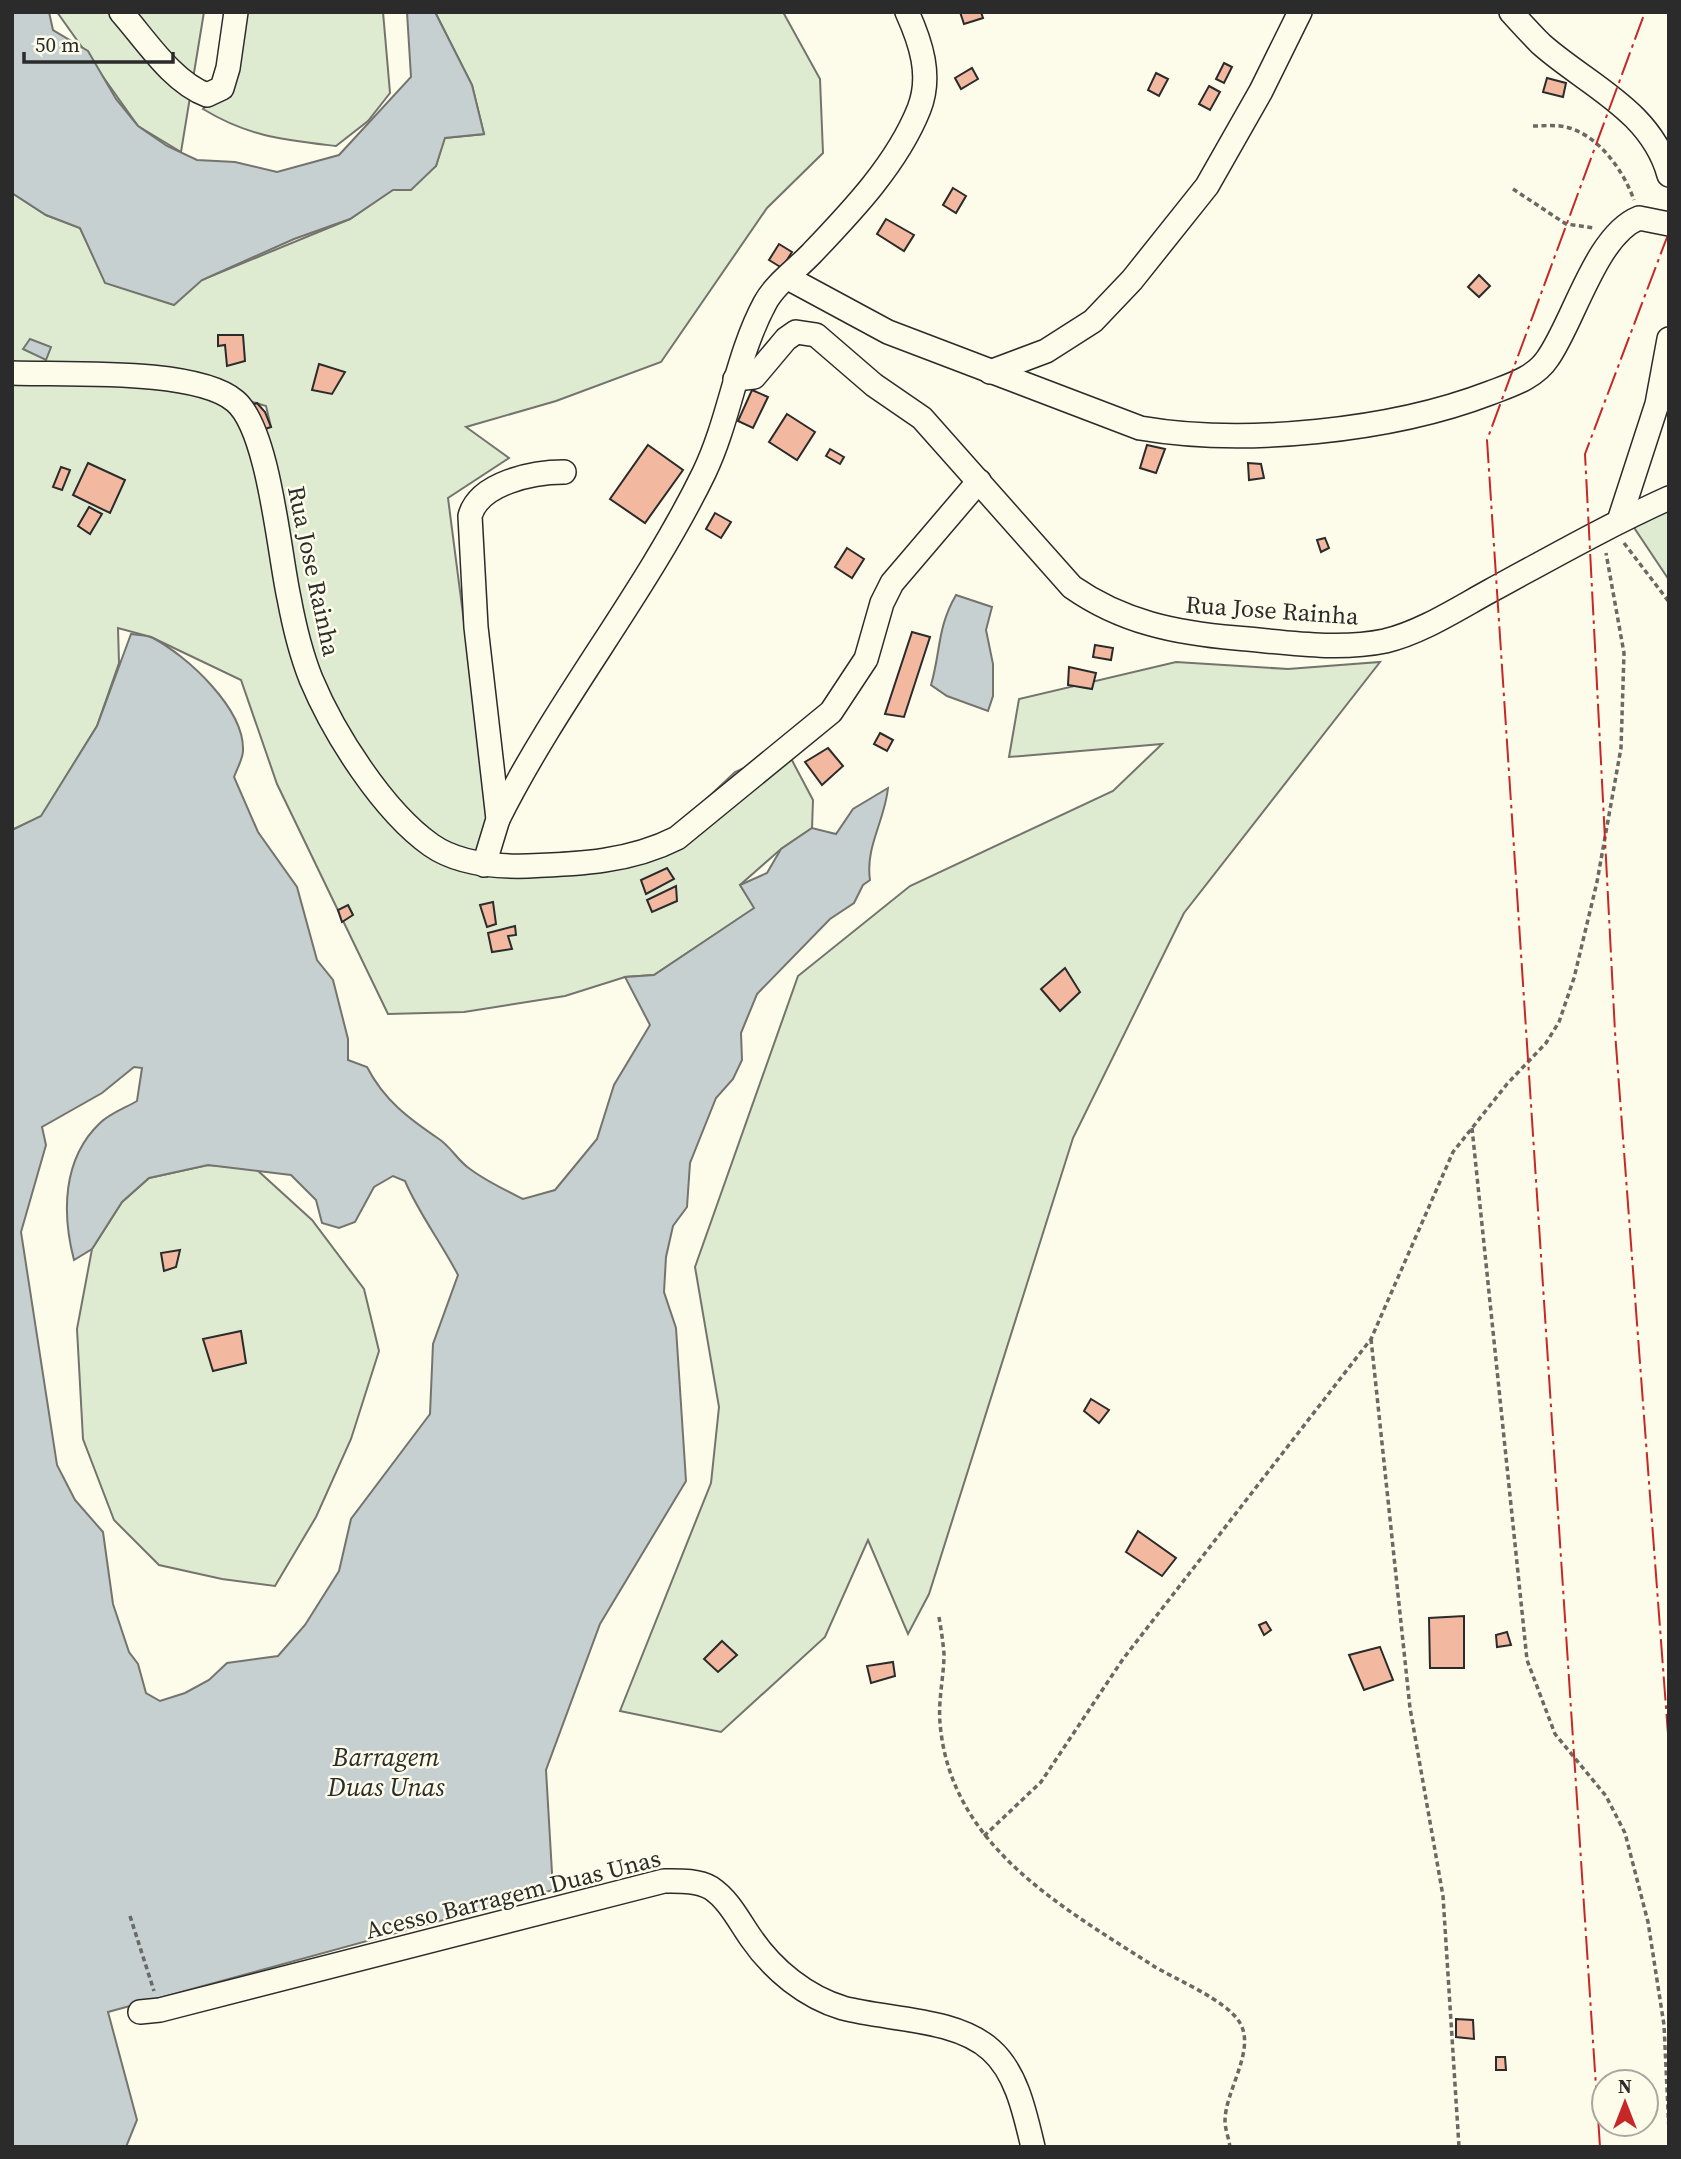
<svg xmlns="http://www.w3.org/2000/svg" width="1681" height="2159" font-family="'Source Serif 4',serif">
<rect width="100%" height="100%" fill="#fdfbea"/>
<!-- green -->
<g fill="#deebd1" stroke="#74746e" stroke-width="2" fill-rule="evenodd">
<polygon points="57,12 204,12 181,152 138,126"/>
<path d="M237,12H383L390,93L368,121L336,146C285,140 249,137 203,109L222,88Z"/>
<path d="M435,12H783L820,79L823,153L767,208L661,362L556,401L466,427L509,458L448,498L489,816L500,865L565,852L652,850L735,772L786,749L813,800L812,828L781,849L740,885L755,908L654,975L625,977L565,996L464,1012L388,1014L277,784L241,680L151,637L118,628L119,663L97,726L41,817L12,830V193L46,215L80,228L106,283L202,280L350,219L393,189L436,166L444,138L484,134L472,85ZM223,393L266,406L271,427L259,431L317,672L256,436Z"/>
<polygon points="1669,507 1669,580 1633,526"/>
<polygon points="1176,662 1288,669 1380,662 1184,913 1073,1138 929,1594 908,1634 868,1540 825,1637 721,1732 620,1711 711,1483 719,1407 695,1267 798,976 910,886 1113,791 1162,744 1009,757 1019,699"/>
<polygon points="208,1165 256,1169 312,1220 364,1289 379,1351 351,1439 316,1517 275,1586 222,1579 159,1565 114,1520 83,1439 77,1329 92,1249 122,1202 149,1178"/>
</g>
<!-- water -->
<g fill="#c7d0d0" stroke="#74746e" stroke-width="2" fill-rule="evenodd">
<polygon points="12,12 49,12 53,30 88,51 116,99 138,126 167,146 197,160 235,162 277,172 339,155 411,77 407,12 435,12 472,85 484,134 445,138 436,166 411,190 393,190 350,219 294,239 202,280 174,305 105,283 80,228 46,215 12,193"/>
<polygon points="30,339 51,347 46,360 23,349"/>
<path d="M956,595L992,607L986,630L993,664V696L988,711L947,696L931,685C941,650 937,628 956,595Z"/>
<path d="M131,634C138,635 147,635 153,638C187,656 245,709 243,751C243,758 237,769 234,777L258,832L297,887L317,960L333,980L348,1039V1060L367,1067C384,1100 408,1118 439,1139C451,1147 458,1161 470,1169C486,1181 505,1190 523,1199L555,1190L597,1139L614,1085L650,1025L625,977L654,975L754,908L740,885L767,873L781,849L812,828L836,834L853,809L888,788C885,820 865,847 870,880L863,885L854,903L830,919L757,994L741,1033L742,1060L733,1079L716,1098L690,1163L687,1207L673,1226L666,1257L664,1292L676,1328L686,1481L600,1624L546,1770L553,1890L108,2012L137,2120L126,2147H12V830L41,816L97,726ZM134,1067L142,1068L137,1101C125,1108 109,1114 100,1123C62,1159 62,1214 74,1260L92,1249L122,1202L149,1178L208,1165L291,1175L316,1200L322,1223L339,1228L355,1222L374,1187L393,1176L405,1181C419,1214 441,1242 458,1275L433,1344L430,1414L351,1519L339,1571L305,1625L278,1656L227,1663L209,1680L185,1693L160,1701L146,1693L138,1664L129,1652L113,1604L103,1532L75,1500L57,1465L21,1232L46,1145L42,1127L102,1093Z"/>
</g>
<!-- building -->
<g fill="#f2b8a0" stroke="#2b2b2b" stroke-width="2">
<polygon points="960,12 981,12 983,18 964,24"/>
<polygon points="1224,63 1232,67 1224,83 1216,79"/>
<polygon points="972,68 978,79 961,89 955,78"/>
<polygon points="1156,73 1168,79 1159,96 1148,90"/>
<polygon points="1547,78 1566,83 1563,97 1543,92"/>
<polygon points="1209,86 1220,92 1210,110 1199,104"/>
<polygon points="953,188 966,196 956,213 943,205"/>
<polygon points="886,219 914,235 904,251 877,234"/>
<polygon points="779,244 792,252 782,268 769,260"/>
<polygon points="1479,275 1490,286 1479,297 1468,287"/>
<polygon points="218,335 243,335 245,361 227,366 225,345 218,346"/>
<polygon points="319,364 345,372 332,394 312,390"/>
<polygon points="752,390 768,397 753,428 738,421"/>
<polygon points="257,403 265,412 271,427 259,431 247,407"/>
<polygon points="787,414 815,432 797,460 769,442"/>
<polygon points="648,445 683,470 645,523 610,499"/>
<polygon points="1147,445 1165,449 1156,473 1140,468"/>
<polygon points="830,449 844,457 840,464 826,456"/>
<polygon points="88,463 125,480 110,513 73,495"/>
<polygon points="1248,463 1261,464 1264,478 1249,480"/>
<polygon points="61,467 70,470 62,490 53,487"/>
<polygon points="89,507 102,514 90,534 78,526"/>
<polygon points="715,513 731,522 721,538 706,529"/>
<polygon points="1325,538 1329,548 1321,552 1317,540"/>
<polygon points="847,548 864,559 852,578 835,567"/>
<polygon points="912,632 930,637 904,717 885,714"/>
<polygon points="1095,645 1113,648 1111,660 1093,657"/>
<polygon points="1069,667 1096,673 1092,689 1068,685"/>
<polygon points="880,733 893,740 887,751 874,744"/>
<polygon points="828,748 843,766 822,785 805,762"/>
<polygon points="667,868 674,879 646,894 641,880"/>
<polygon points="676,886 677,901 652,912 647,900"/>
<polygon points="493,902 496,924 487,927 480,905"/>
<polygon points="348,905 353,915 342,922 338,910"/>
<polygon points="515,926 516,935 508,936 512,949 492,952 488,933"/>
<polygon points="1065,968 1080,992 1060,1011 1041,989"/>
<polygon points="180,1250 176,1267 164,1271 161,1253"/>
<polygon points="241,1331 246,1363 213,1371 203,1339"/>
<polygon points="1091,1399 1109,1410 1099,1423 1084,1411"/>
<polygon points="1138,1531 1176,1558 1162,1576 1126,1552"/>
<polygon points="1464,1616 1464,1668 1430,1668 1429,1618"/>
<polygon points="1266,1622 1271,1630 1264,1635 1259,1625"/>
<polygon points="1507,1632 1511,1645 1497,1647 1496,1635"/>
<polygon points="722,1641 737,1655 718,1672 704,1659"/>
<polygon points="1380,1647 1393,1680 1364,1690 1349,1655"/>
<polygon points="893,1662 895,1676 871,1683 867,1666"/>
<polygon points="1456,2019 1473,2020 1474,2039 1456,2037"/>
<polygon points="1496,2057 1505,2057 1506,2070 1496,2070"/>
</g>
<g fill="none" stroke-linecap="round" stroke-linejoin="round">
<!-- minor casing -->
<g stroke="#2b2b2b" stroke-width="26">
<g id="minor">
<path d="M121,12C145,39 172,82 207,95L222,88L228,68L236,12"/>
<path d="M1511,12C1521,23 1531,34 1541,44C1587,85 1651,110 1669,175"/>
<path d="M788,278L888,332L1140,428C1244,446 1391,431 1490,393C1511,385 1535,378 1548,358C1574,321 1596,235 1639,218L1669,224"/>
<polyline points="990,372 1046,351 1093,321 1132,280 1207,186 1261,91 1300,12"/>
<path d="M12,373C65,375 196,368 235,401C269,429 279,553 289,598C294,625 301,654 311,679C334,734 383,811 431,845C458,864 496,867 528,866C579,864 630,862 677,838L831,712L866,659L882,603L892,583L979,481"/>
<path d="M735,379L754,377L786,339L796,332L816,335L874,385L922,418L1072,587C1122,622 1176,633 1236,638C1284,642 1337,651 1385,641C1422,632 1457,609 1490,591C1549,559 1607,526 1669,498"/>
<polyline points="1619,521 1657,404 1669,339"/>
<path d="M498,819C558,699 645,594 704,473C730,419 736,357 765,303C775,284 797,269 812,253C852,211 897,164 919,109C932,76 921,43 907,12"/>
<path d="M484,865L498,819L476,627L470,516C479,483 533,472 564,472"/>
<path d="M140,2012L160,2010L664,1881C679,1881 697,1880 711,1888C729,1900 739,1921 751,1938C773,1970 806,1997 843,2008C888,2020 956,2018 991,2050C1017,2073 1025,2114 1033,2147"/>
</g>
</g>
<!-- path -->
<g stroke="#6a6964" stroke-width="3.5" stroke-dasharray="5 3.5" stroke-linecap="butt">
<path d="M1533,126C1542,126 1551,125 1560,126C1595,130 1623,169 1634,200"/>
<polyline points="1513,189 1566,224 1594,228"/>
<polyline points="1624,543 1669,602"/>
<polyline points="1472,1128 1527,1660 1555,1734 1606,1796 1625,1833 1648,1922 1664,2025 1669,2131"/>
<polyline points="1371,1339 1410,1708 1443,1896 1459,2147"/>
<path d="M939,1617C941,1629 943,1641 944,1654C944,1676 938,1700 940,1723C950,1845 1059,1905 1152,1965C1174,1979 1227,2000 1240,2023C1256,2050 1225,2091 1225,2121C1225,2129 1229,2139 1230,2147"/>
<polyline points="984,1836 1041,1782 1123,1659 1371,1339 1453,1152 1507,1084 1546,1043 1559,1022 1574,978 1597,882 1621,748 1624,653 1606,553"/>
<polyline points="130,1916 154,1991"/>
</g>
<!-- minor -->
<use href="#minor" stroke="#fdfbea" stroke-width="23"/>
<!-- power -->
<g stroke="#c62828" stroke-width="2" stroke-dasharray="24 5 3.5 5" stroke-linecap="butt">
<polyline points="1669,232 1585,454 1615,1032 1669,1747"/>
<polyline points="1600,2147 1487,440 1645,12"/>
</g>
</g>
<g text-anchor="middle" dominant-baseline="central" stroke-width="5" stroke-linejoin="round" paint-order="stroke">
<!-- street labels -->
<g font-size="24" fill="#2b2b2b" stroke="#fdfbea">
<text transform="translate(314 571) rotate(78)">Rua Jose Rainha</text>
<text transform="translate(1272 610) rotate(4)">Rua Jose Rainha</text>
<text transform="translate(513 1894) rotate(-14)">Acesso Barragem Duas Unas</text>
</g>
<!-- water labels -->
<g font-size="26" font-style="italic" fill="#2b2b2b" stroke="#fdfbea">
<text x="386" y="1757">Barragem<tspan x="386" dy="30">Duas Unas</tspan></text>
</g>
</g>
<!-- border -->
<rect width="1681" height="2159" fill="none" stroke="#2b2b2b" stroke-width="28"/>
<!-- north arrow -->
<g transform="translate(1625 2103)"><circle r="33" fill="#fdfbea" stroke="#a9a89e" stroke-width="2"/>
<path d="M0-5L12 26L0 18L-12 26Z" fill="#c62828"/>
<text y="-10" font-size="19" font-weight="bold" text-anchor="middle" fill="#2b2b2b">N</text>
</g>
<!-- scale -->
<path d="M24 52v10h149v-10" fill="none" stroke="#2b2b2b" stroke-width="3.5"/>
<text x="35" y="52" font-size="21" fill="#2b2b2b" stroke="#fdfbea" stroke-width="5" paint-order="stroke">50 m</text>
</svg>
